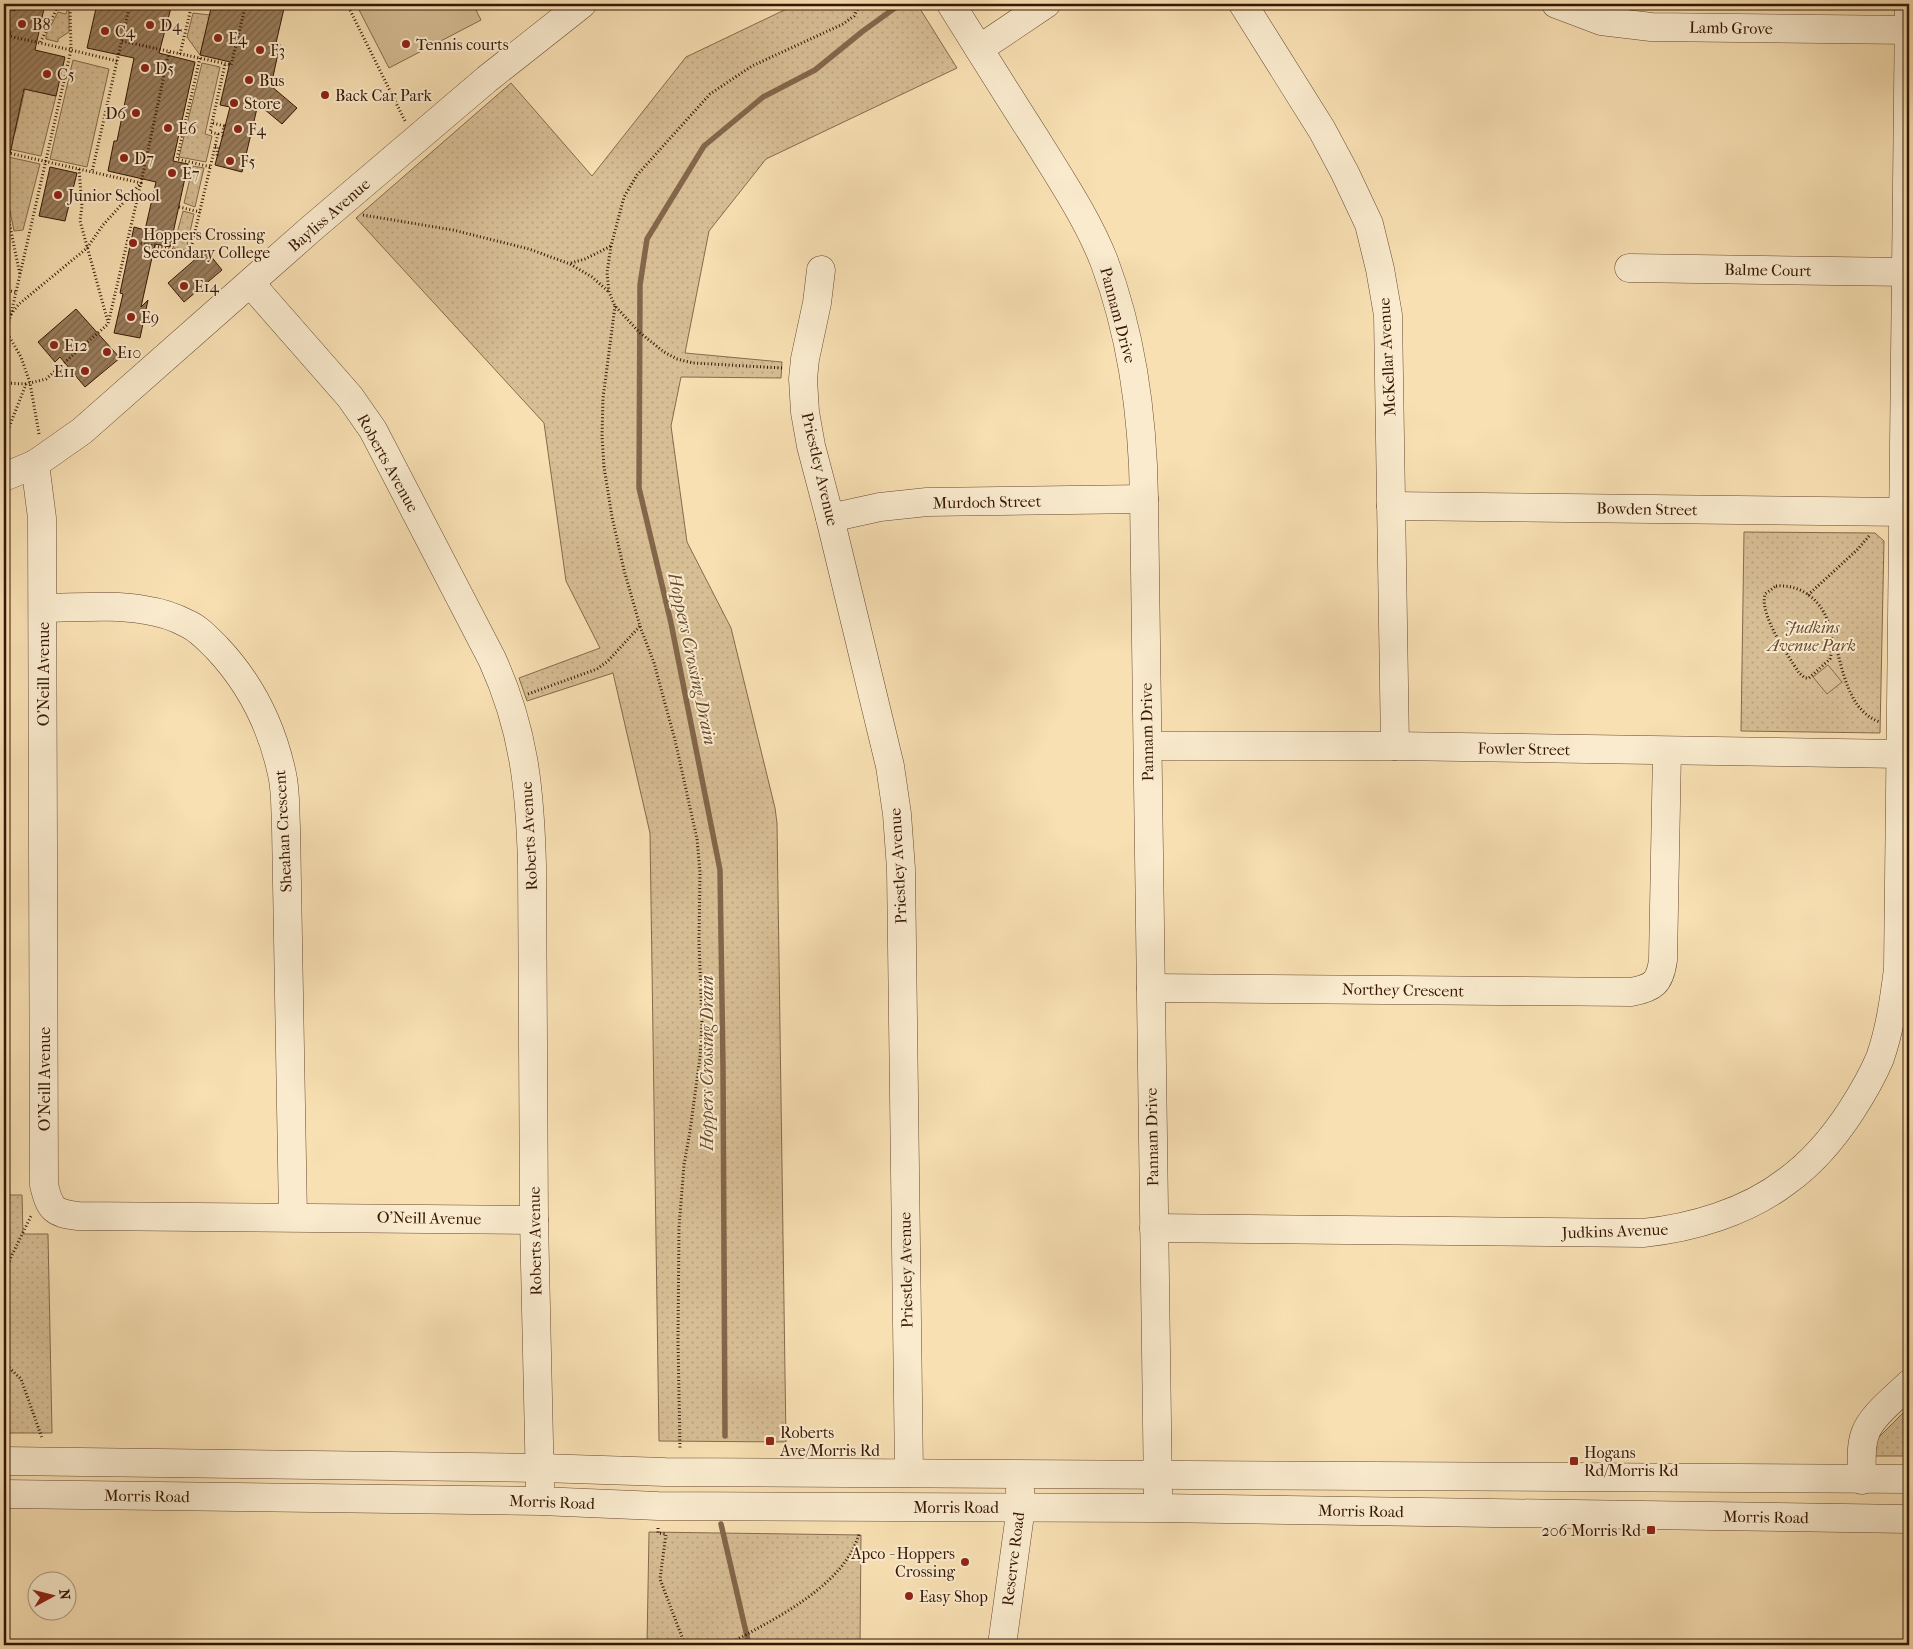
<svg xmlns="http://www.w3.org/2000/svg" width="1913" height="1649" font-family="'IM FELL French Canon',serif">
<defs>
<pattern id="green-dots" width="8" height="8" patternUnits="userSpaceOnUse" patternTransform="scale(1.25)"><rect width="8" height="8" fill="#d7be95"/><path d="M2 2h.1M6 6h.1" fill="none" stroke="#b9a37f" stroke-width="1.8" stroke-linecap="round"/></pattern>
<pattern id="building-hatch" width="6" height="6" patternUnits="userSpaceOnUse" patternTransform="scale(1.25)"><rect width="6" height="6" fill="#9b7f5f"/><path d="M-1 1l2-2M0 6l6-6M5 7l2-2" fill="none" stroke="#7f674c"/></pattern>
</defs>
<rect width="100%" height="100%" fill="#f8e0b3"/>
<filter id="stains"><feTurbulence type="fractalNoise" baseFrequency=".004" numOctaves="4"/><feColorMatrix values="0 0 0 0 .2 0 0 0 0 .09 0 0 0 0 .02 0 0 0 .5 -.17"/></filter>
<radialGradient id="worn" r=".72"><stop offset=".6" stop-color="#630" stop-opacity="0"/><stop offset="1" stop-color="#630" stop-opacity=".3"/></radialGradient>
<!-- green -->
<g fill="url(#green-dots)" stroke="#866a4c">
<polygon points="69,4 69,32 58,39 58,42 46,39 46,35 58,12 66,14"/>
<polygon points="797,4 917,4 957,68 766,159 709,231 685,353 782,362 781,378 681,377 671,426 687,542 731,628 775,808 777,823 786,1442 659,1441 650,833 613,673 527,701 519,678 600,648 566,581 544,423 356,218 511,83 592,176 686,57"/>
<polygon points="193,13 210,15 200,55 187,37"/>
<polygon points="73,60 109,69 87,167 50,159"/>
<polygon points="202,63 220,67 205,134 212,136 206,162 179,157"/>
<polygon points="25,89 56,96 41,156 4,148 4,131 15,133"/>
<polygon points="4,156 40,164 23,230 14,231 4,181"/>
<polygon points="193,166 204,168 195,207 184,203"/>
<polygon points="183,211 194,214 186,250 173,248"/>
<polygon points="1744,532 1875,533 1884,541 1880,733 1741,731"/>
<polygon points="4,1195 22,1195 23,1234 48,1234 52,1433 4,1433"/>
<polygon points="1909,1407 1909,1456 1875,1456 1872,1444"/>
<polygon points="649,1532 861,1535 860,1645 647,1645"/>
</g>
<!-- pitch -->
<g fill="#d7be95" stroke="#866a4c">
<polygon points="356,4 473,4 481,20 389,68"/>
<polygon points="1828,665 1842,682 1827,694 1813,677"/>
</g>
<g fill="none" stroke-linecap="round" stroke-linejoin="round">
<!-- stream -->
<g stroke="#83664a" stroke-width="5.5">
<polyline points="725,1436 723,1067 720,870 671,623 639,488 640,285 647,239 704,146 763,97 815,70 863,31 899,5"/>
<polyline points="721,1524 749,1645"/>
</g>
</g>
<!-- building -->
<g fill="url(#building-hatch)" stroke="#361604">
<polygon points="16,4 45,4 35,50 65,57 56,96 24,89 10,154 4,153 4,60 11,31 4,30 4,19 6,8 15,11"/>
<polygon points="97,4 172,4 159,53 195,62 173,161 188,164 170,247 155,244 141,307 148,300 140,338 114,333 123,294 120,293 134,227 145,230 156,182 108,171 114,141 117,141 134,58 87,48"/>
<polygon points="212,4 285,4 276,43 280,44 271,86 297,108 282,124 258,104 242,172 215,165 230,107 220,105 230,62 200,55"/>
<polygon points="50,167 77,173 65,221 39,216"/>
<polygon points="206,250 222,270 184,302 168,283"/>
<polygon points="76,309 120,358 85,387 60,357 55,362 38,342"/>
</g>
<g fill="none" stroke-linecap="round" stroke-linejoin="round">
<!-- minor casing -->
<g stroke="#664830" stroke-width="29">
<g id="minor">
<path d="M951,4C979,49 1007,94 1036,139C1060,178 1087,218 1104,261C1133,338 1143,418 1144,499L1158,1493"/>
<polyline points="1243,4 1322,130 1345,173 1369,224 1380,269 1388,315 1395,746"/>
<polyline points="1556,4 1601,21 1651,27 1909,30"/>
<polyline points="979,49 1046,4"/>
<polyline points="1629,268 1907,272"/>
<polyline points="821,270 817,303 805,359 803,379 805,412 811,446 830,518 890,766 897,814 901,869 909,1473"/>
<path d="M251,284L350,397L373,430L492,659C524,729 530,789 532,865L534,1220L540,1486"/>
<path d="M35,464L42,518L44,1185C50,1209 53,1213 78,1216L534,1220"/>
<polyline points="4,477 35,464 82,431 312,228 487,79 582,4"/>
<polyline points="1391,506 1904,512"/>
<polyline points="830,518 880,507 927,502 1144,499"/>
<path d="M43,608C76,608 112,604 145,610C159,612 175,617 188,624C199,629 208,639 217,648C250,683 272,727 282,774C286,791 285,810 286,827L293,1217"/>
<polyline points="1148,746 1395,746 1900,754"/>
<path d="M1151,988L1631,992C1653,988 1660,983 1663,960L1667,751"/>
<path d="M1154,1228L1643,1233C1692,1228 1747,1212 1787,1181C1812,1163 1834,1137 1851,1111C1862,1094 1872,1077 1880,1058C1890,1029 1894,1000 1898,969L1909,8"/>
<polyline points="4,1461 541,1468 665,1472 1909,1479"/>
<path d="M1862,1480C1862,1465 1860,1448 1865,1434C1871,1416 1896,1397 1909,1384"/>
<polyline points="4,1494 540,1501 658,1506 1158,1508 1909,1519"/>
<polyline points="1002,1645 1021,1507 1020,1490"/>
</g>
</g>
<!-- path -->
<g stroke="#361604" stroke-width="3" stroke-dasharray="1 2.5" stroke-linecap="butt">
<polyline points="347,4 405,121"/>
<polyline points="4,35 40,43"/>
<polyline points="122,41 231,65 246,4"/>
<polyline points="180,54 192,4"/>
<polyline points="200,58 177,159 211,167"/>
<polyline points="117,61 130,4"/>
<polyline points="213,123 224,126 222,135 223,136"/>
<polyline points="215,147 218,147 217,157"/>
<polyline points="4,152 92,172"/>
<polyline points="79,169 82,206 80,221 108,322"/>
<polyline points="4,197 20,275"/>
<polyline points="179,207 200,212"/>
<polyline points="363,215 453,230 529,249 570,264 592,277 609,292"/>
<polyline points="127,241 190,253 218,134 210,132 225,64"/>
<polyline points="571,263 585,259 611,246"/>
<polyline points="4,290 16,292"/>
<polyline points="615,306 603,398 602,436 604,467 612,517 624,570 640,626 654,663 675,740 697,839 700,872 699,941 702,1023 700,1057 690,1131 684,1165 679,1227 678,1341 680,1448 678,1448"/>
<polyline points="4,316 11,314 19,304 87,248 103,225 141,183 169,52"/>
<polyline points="782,368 693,363 677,359 664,352 639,332 615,306 609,292 607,273 611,246 624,197 637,175 710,94 752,66 843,24 854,16 860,4"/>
<polyline points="4,383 26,384"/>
<polyline points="39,434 30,383 21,357 6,331 11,314 71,50 40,43 59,4"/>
<polyline points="4,440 26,384 46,379 108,324 141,183 92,172 117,61 71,50 70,4"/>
<path d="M1776,586C1816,583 1839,624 1830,659L1809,678H1805L1799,673C1788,655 1759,615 1765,594Z"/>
<polyline points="1808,595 1857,550 1870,535"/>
<path d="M1831,650H1837C1844,677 1851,712 1880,722"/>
<polyline points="528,694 597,669 608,661 640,626"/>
<polyline points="4,1278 11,1257 32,1214"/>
<polyline points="4,1363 21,1379 42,1438"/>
<polyline points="658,1528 658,1533 666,1534 660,1579 685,1645"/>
<path d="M727,1645C772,1620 844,1587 859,1534"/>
</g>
<!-- minor -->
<use href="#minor" stroke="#faebce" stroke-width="28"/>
</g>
<!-- markers -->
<g fill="#8f2418" stroke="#faebce" stroke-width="2">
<circle cx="22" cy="24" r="5"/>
<circle cx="150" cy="25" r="5"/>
<circle cx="105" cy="31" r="5"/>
<circle cx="218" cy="38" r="5"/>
<circle cx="406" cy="44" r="5"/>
<circle cx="260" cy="50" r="5"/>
<circle cx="145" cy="68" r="5"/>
<circle cx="47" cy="74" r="5"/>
<circle cx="249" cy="80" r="5"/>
<circle cx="325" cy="95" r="5"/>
<circle cx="234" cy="103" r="5"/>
<circle cx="136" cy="113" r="5"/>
<circle cx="168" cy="128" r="5"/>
<circle cx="238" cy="129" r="5"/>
<circle cx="124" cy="158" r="5"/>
<circle cx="230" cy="161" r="5"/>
<circle cx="172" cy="173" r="5"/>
<circle cx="58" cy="195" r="5"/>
<circle cx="133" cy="243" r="5"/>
<circle cx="184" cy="286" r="5"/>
<circle cx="131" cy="317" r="5"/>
<circle cx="54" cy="345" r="5"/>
<circle cx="107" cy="352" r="5"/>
<circle cx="85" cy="371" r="5"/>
<rect x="765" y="1436" width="10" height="10" rx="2.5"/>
<rect x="1569" y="1456" width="10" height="10" rx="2.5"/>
<rect x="1646" y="1525" width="10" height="10" rx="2.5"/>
<circle cx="965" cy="1562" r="5"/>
<circle cx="909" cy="1596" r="5"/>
</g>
<g text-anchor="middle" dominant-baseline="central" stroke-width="4" stroke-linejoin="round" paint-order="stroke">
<!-- poi labels -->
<g font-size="16" fill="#361604" stroke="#faebce" text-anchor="start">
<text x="32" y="24">B8</text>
<text x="160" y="25">D4</text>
<text x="115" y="31">C4</text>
<text x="228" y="38">E4</text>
<text x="416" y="44">Tennis courts</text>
<text x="270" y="50">F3</text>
<text x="155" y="68">D5</text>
<text x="57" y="74">C5</text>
<text x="259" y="80">Bus</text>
<text x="335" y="95">Back Car Park</text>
<text x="244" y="103">Store</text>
<text x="126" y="113" text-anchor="end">D6</text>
<text x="178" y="128">E6</text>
<text x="248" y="129">F4</text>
<text x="134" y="158">D7</text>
<text x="240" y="161">F5</text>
<text x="182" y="173">E7</text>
<text x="68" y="195">Junior School</text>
<text x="143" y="234">Hoppers Crossing<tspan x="143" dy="18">Secondary College</tspan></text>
<text x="194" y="286">E14</text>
<text x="141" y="317">E9</text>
<text x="64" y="345">E12</text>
<text x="117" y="352">E10</text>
<text x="75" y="371" text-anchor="end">E11</text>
<text x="780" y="1432">Roberts<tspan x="780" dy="18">Ave/Morris Rd</tspan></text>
<text x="1584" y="1452">Hogans<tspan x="1584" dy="18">Rd/Morris Rd</tspan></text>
<text x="1641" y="1530" text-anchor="end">206 Morris Rd</text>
<text x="955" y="1553" text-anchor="end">Apco - Hoppers<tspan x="955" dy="18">Crossing</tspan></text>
<text x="919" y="1596">Easy Shop</text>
</g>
<!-- street labels -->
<g font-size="16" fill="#361604" stroke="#faebce">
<text transform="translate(1731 28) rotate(1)">Lamb Grove</text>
<text transform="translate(329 215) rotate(-41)">Bayliss Avenue</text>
<text transform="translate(1768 270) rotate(1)">Balme Court</text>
<text transform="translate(1118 315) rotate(75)">Pannam Drive</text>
<text transform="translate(1387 357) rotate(-93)">McKellar Avenue</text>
<text transform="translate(388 463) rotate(61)">Roberts Avenue</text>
<text transform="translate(820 469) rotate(77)">Priestley Avenue</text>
<text transform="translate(987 502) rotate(-1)">Murdoch Street</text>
<text transform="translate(1647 509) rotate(1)">Bowden Street</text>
<text transform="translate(43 674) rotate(-90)">O'Neill Avenue</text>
<text transform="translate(1147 732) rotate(-91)">Pannam Drive</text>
<text transform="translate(1524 749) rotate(1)">Fowler Street</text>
<text transform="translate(283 831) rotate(-93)">Sheahan Crescent</text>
<text transform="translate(529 836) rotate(-93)">Roberts Avenue</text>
<text transform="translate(898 866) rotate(-93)">Priestley Avenue</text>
<text transform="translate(1403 990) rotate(1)">Northey Crescent</text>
<text transform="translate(44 1079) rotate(-90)">O'Neill Avenue</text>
<text transform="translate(1152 1137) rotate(-91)">Pannam Drive</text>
<text transform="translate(429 1218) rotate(1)">O'Neill Avenue</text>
<text transform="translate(1615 1231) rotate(-2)">Judkins Avenue</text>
<text transform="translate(535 1241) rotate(-91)">Roberts Avenue</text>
<text transform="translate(906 1270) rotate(-91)">Priestley Avenue</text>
<text transform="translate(147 1496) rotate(1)">Morris Road</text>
<text transform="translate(552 1502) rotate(2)">Morris Road</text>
<text x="956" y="1507">Morris Road</text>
<text transform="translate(1361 1511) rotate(1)">Morris Road</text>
<text transform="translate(1766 1517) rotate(1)">Morris Road</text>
<text transform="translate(1013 1559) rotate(-83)">Reserve Road</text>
</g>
<!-- park labels -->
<g font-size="16" font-style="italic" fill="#664830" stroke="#faebce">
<text x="1812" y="627">Judkins<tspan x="1812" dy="18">Avenue Park</tspan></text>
</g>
<!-- water labels -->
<g font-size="18" font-style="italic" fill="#694b32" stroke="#faebce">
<text transform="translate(692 659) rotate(78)">Hoppers Crossing Drain</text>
<text transform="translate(707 1063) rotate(-90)">Hoppers Crossing Drain</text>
</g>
</g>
<!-- margin -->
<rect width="1913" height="1649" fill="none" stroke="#f8e0b3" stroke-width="20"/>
<rect x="5" y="5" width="1903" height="1639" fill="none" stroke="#361604" stroke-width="2.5"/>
<rect x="10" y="10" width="1893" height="1629" fill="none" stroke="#361604"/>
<!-- north arrow -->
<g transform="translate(52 1596) rotate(83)"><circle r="24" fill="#faebce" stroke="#ac967d"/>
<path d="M0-4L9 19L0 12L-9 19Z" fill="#8f2418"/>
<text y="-8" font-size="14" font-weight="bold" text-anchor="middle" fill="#361604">N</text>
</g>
<rect width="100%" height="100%" filter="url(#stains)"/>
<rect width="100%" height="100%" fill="url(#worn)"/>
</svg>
